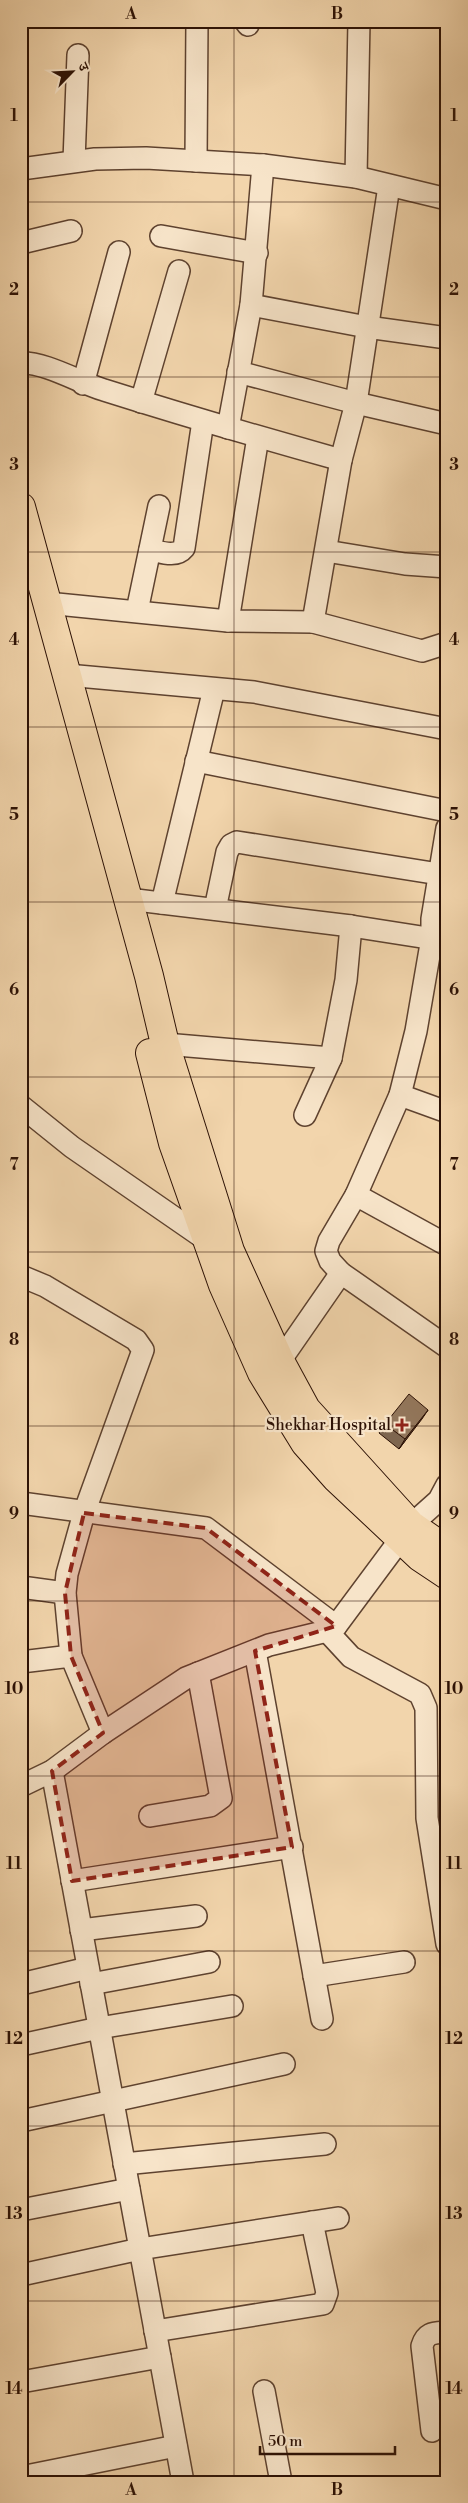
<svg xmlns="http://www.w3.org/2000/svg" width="468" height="2503" font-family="'Libre Bodoni','Noto Serif Devanagari',serif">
<rect width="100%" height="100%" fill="#f2d5ac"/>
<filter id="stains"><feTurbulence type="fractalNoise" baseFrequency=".004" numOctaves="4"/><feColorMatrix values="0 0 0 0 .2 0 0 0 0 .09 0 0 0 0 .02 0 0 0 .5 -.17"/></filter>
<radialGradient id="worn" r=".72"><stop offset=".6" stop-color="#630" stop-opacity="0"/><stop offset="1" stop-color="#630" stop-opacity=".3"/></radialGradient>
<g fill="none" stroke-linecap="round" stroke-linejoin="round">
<!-- minor casing -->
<g stroke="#5e422f" stroke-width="24">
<g id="minor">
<polyline points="245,21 248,25"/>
<polyline points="74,161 78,55"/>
<polyline points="196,161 197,21"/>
<polyline points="21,169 95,159 146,158 263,165 356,177 447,199"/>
<polyline points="356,177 359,21"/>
<polyline points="389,186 356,403 341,460 313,622 422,651 447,643"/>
<polyline points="161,236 257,253"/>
<polyline points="21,243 71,231"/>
<polyline points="251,305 367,327 447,338"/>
<path d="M21,363C46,362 80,383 104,390C183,415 262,438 341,460"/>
<polyline points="238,372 356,403 447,424"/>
<polyline points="83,384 119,252"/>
<polyline points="141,402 179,271"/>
<polyline points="228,428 251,305 263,165"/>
<path d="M150,550C161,552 176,558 184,548L203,421"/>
<polyline points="326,551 405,564 447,567"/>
<polyline points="47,603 228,621 313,622"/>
<polyline points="137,611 159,506"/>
<polyline points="228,621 258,437"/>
<polyline points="67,675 254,692 447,729"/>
<polyline points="196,761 447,811"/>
<polyline points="447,828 432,919 432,938 416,1031 400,1095 356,1195 329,1241 326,1251 330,1261 341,1273 447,1347"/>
<polyline points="128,899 351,926 447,941"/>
<polyline points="162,903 214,689"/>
<polyline points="215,909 227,852 231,845 237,842 439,874"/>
<polyline points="165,1044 331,1058 305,1115"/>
<polyline points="331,1058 346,980 351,926"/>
<polyline points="400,1095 447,1112"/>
<polyline points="21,1106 72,1147 208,1241"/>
<polyline points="356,1195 447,1245"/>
<polyline points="21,1276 45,1286 136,1340 143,1350 84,1513 67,1574 65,1593 71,1656 103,1733"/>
<polyline points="280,1361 341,1273"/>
<polyline points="21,1503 206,1528 336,1626"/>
<polyline points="21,1587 65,1593"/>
<polyline points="327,1631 351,1657 420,1694 426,1708 427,1818 447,1944"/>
<polyline points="255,1651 322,2019"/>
<polyline points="21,1662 71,1656"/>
<polyline points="52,1771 183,2482"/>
<polyline points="21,1786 52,1771 103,1733 186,1678 269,1645 327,1631 336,1626 411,1525 439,1500 447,1485"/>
<polyline points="150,1816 210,1806 221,1798 198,1673"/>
<polyline points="72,1881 292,1847"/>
<polyline points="81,1930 196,1916"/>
<polyline points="314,1976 404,1962"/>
<polyline points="21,1984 88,1968"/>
<polyline points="91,1984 209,1962"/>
<polyline points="21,2045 99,2028 232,2006"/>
<polyline points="21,2121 284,2064"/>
<polyline points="124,2164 325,2144"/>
<polyline points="21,2210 129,2189"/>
<polyline points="21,2275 140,2249 338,2218"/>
<polyline points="155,2331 323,2304 327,2293 312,2222"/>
<polyline points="21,2382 160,2357"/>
<polyline points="264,2391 281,2482"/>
<path d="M432,2431L422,2346C426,2332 434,2333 447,2332"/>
<polyline points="21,2477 176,2446"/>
</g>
</g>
<!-- primary casing -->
<g stroke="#2c1105" stroke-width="30">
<g id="primary">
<polyline points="21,507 149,976 165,1044 230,1251 280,1361 306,1409 411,1525 447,1550"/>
<polyline points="150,1053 173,1143 223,1285 262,1373 305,1443 336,1478 420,1557 447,1575"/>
</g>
</g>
<!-- minor -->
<use href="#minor" stroke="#f7e4c9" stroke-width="21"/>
<!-- primary -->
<use href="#primary" stroke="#f2d5ac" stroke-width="28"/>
</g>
<!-- wall -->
<polygon fill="#7e664f" stroke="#2c1105" points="428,1410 399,1449 379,1433 385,1424"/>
<!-- shaded-wall -->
<polygon fill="#675340" stroke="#2c1105" points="428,1410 422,1419 399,1449 405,1439"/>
<!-- building -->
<polygon fill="#93775c" stroke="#2c1105" points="409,1394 428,1410 405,1439 385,1424"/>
<!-- marked area -->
<path fill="#8f2418" fill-opacity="0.2" stroke="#8f2418" stroke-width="4" stroke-dasharray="10 6" stroke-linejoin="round" d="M84,1513L206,1528L336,1626L255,1651L292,1847L72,1881L52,1771L103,1733L71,1656L65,1593Z"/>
<!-- grid -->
<path fill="none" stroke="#2c1105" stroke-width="1" stroke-opacity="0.55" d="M234,21V2482M21,202H447M21,377H447M21,552H447M21,727H447M21,902H447M21,1077H447M21,1252H447M21,1426H447M21,1601H447M21,1776H447M21,1951H447M21,2126H447M21,2301H447"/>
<!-- markers -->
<path fill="#8f2418" stroke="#f7e4c9" stroke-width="2" d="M399.5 1417.5h5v5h5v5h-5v5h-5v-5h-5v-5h5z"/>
<g text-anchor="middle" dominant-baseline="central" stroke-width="4.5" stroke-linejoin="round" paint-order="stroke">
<!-- poi labels -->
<g font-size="16" fill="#2c1105" stroke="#f7e4c9" text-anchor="end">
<text x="391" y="1425">Shekhar Hospital</text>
</g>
</g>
<!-- margin -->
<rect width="468" height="2503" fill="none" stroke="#f2d5ac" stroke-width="55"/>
<!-- north arrow -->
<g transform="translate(72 72) rotate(66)" stroke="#f7e4c9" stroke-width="4" paint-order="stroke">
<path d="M0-4L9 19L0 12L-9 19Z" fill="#2c1105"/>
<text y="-8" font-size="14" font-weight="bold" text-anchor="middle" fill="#2c1105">उ</text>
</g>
<!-- scale -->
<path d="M260 2446v8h135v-8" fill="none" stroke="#2c1105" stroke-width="2.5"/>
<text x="268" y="2446" font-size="15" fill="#2c1105" stroke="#f7e4c9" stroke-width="4" paint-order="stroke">50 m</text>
<rect x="28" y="28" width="412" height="2448" fill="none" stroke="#2c1105" stroke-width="2"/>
<g font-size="16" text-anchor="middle" font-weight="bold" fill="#2c1105">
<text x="131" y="19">A</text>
<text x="337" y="19">B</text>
<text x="14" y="121">1</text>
<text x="454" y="121">1</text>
<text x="14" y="295">2</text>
<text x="454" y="295">2</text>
<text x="14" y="470">3</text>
<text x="454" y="470">3</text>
<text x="14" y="645">4</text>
<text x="454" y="645">4</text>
<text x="14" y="820">5</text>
<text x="454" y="820">5</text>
<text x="14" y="995">6</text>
<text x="454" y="995">6</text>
<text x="14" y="1170">7</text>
<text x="454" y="1170">7</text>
<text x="14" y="1345">8</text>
<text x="454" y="1345">8</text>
<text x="14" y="1519">9</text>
<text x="454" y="1519">9</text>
<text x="14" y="1694">10</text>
<text x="454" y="1694">10</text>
<text x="14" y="1869">11</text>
<text x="454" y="1869">11</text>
<text x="14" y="2044">12</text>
<text x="454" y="2044">12</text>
<text x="14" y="2219">13</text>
<text x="454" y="2219">13</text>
<text x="14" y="2394">14</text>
<text x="454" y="2394">14</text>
<text x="131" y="2495">A</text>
<text x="337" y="2495">B</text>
</g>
<rect width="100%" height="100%" filter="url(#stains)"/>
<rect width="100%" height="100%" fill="url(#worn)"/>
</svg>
